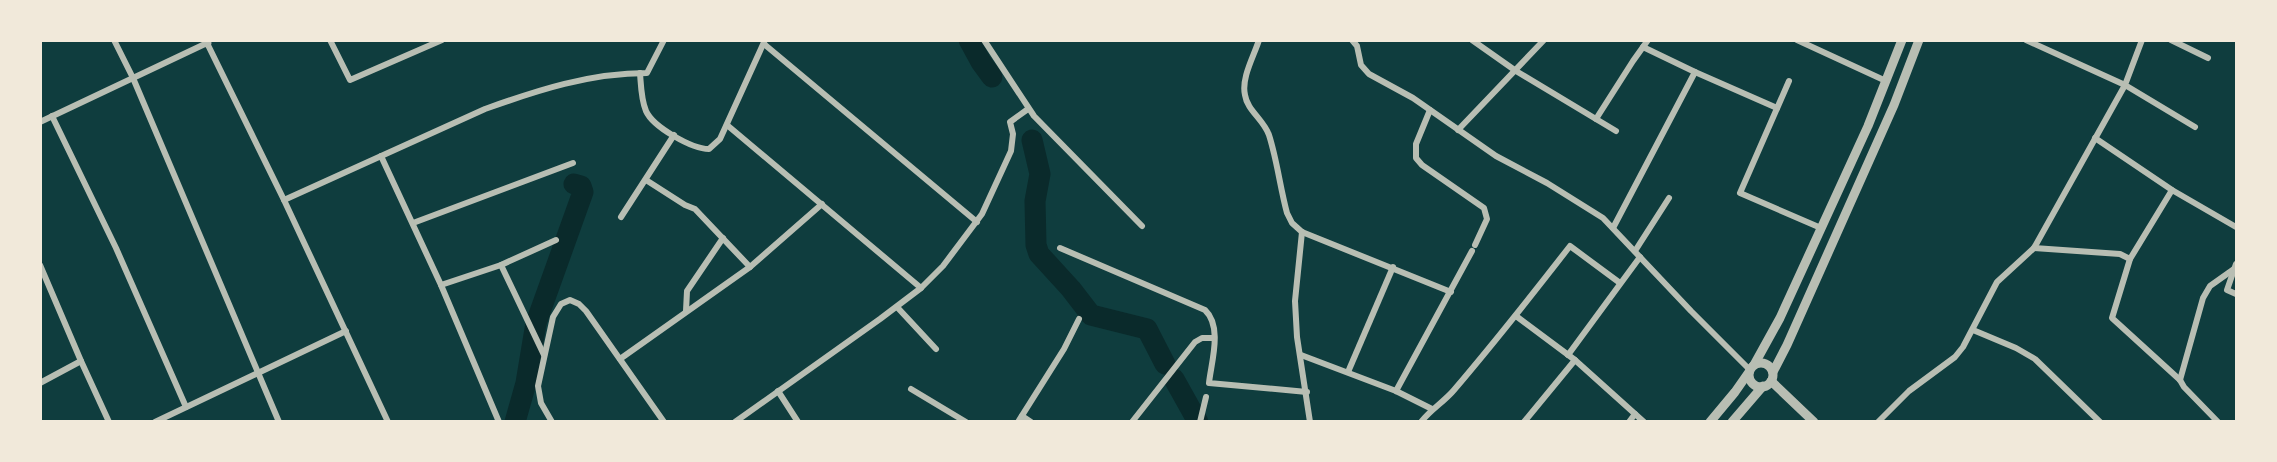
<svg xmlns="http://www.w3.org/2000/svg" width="2277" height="462" font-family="Manrope,sans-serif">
<rect width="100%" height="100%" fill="#0f3d3e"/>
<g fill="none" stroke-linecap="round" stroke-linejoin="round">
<!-- river -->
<g stroke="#0a2a2b" stroke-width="21">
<polyline points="969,40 981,62 992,77"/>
<polyline points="1032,140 1040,174 1035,201 1036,245 1039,254 1071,289 1091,315 1147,329 1165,364"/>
<polyline points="1174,379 1198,422"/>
<polyline points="515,422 526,383 536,323 583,192 581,186 574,184"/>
</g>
<!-- minor -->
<g stroke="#b8beb3" stroke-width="6">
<polyline points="114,40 133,78 279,422"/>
<polyline points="330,40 350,80 442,40"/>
<polyline points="984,40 1034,116 1142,226"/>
<path d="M1259,40C1254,56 1241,78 1245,95C1247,110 1264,120 1269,135C1277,160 1280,187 1287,213L1292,223L1302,232L1451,292"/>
<polyline points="1352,40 1357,46 1361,65 1369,74 1413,98 1496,156 1547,183 1603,218 1691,311 1750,370"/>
<polyline points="1472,40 1516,71 1596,119 1633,61 1648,40"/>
<polyline points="1797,40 1886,81"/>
<polyline points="2142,40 2125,85 2195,127"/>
<polyline points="2171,40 2208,58"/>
<polyline points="764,44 977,222"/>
<polyline points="1643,47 1695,72 1777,108"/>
<path d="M640,73C641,85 641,99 646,111C653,127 692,149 709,149L720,139L765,40"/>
<polyline points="1789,81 1740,193 1821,228"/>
<polyline points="1430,110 1416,144 1416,158 1422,165 1484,208 1487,219 1475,245"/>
<polyline points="52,116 116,248 186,407"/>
<polyline points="1596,119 1616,131"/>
<polyline points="40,122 207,43 284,200 388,422"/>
<polyline points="727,125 921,288 880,319 735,422"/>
<polyline points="1458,130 1544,40"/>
<polyline points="2095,138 2172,190 2236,227"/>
<polyline points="381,156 441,285 499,422"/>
<polyline points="646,180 685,205 695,209 750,267"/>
<polyline points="2172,190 2130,259 2112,318 2180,380 2184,387 2218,422"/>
<path d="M284,200L485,109C538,90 590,73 647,73L664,40"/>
<polyline points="621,217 674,135"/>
<polyline points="413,223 573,163"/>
<polyline points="1613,228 1695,72"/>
<polyline points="1302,232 1295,301 1297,337 1310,422"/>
<path d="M1060,248L1205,310C1223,327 1211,363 1209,383L1307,392"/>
<polyline points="2034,248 2120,254 2130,259"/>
<polyline points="1635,251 1669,198"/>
<polyline points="2236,264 2227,290 2236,294"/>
<polyline points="40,265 81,361 40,383"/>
<polyline points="501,265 544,355"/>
<polyline points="441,285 501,265 556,240"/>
<polyline points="921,288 943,266 982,214 1011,151 1013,134 1010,122 1028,109"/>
<polyline points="897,307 936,349"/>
<polyline points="686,311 687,291 723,238"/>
<polyline points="1516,316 1575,360 1644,422"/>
<polyline points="1973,330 2016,348 2035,359 2100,422"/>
<polyline points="1301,355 1396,391 1432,409"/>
<polyline points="1568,355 1640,257"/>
<polyline points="620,359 750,267 822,204"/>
<polyline points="81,361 109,422"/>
<polyline points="1348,372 1393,267"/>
<polyline points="2180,380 2203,298 2210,286 2234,269"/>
<polyline points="911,389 966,422"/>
<polyline points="778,391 798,422"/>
<polyline points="1396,391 1472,251"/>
<polyline points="1022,416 1031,422"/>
<polyline points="155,422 346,331"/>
<polyline points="552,422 541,403 538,386 553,317 561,304 570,300 579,304 586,311 664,422"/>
<polyline points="1018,422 1064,349 1079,319"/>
<polyline points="1132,422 1195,342 1202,338 1214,338"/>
<polyline points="1200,422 1206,397"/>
<path d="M1421,422C1431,409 1444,402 1454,390C1494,343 1532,295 1570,246L1620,283"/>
<polyline points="1524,422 1575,360"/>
<polyline points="1629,422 1635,414"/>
<polyline points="1878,422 1909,391 1955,357 1963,347 1997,282 2034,248 2125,85 2026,40"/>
</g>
<!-- tertiary -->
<g stroke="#b8beb3" stroke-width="9">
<polyline points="206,40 207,43"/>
<circle cx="1761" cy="375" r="12"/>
<polyline points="1754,365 1780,318 1868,126 1902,40"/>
<polyline points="1773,372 1787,345 1894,105 1919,40"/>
<polyline points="1771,381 1814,422"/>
<polyline points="1710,422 1735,392 1749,372"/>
<polyline points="1732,422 1763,386"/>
</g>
</g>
<!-- border -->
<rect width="2277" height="462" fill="none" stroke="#f1e9da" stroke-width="84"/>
</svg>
